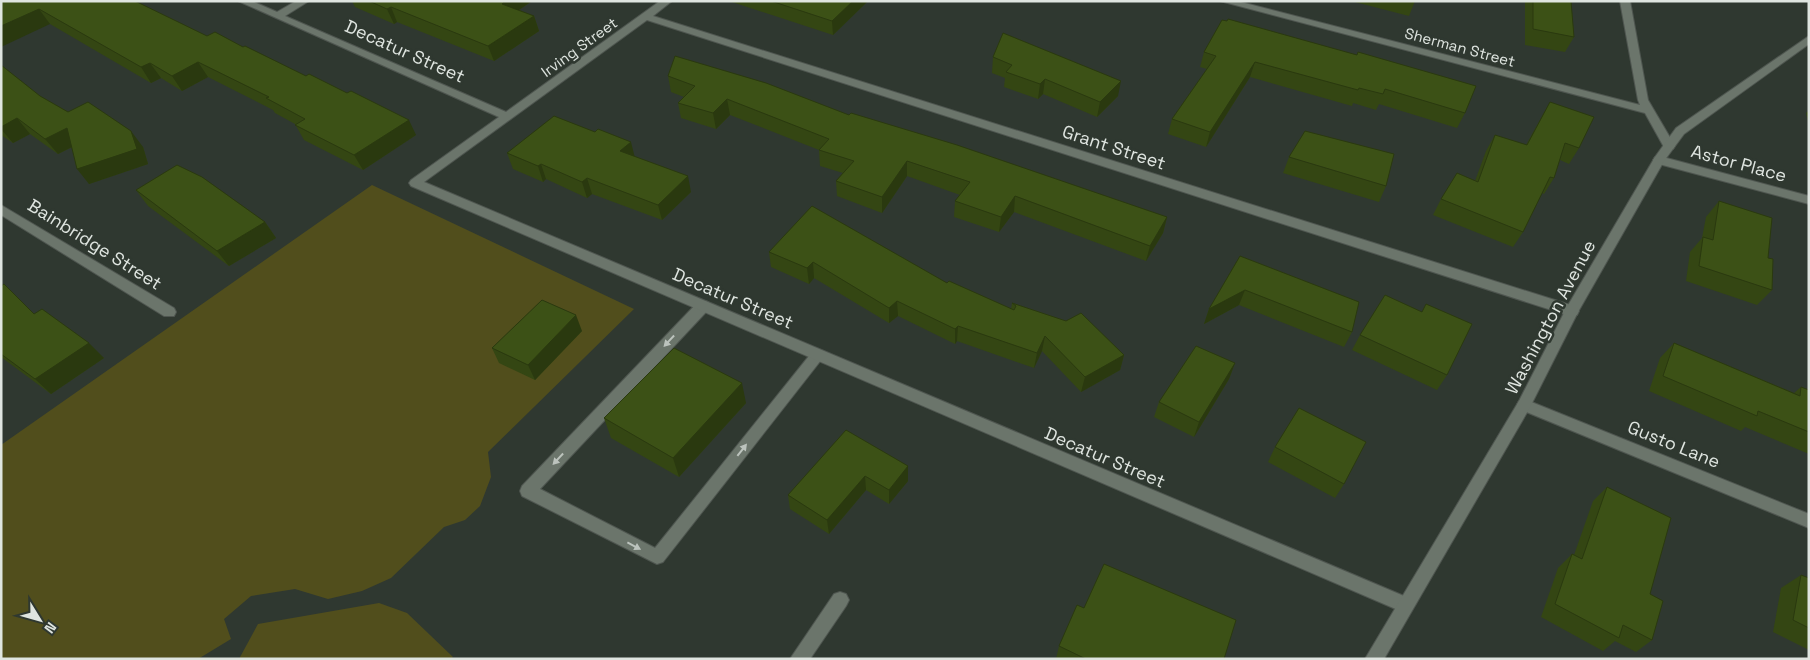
<svg xmlns="http://www.w3.org/2000/svg" width="1810" height="660" font-family="'Space Grotesk',sans-serif">
<rect width="100%" height="100%" fill="#2f3830"/>
<!-- green -->
<g fill="#514e1c">
<polygon points="372,185 634,309 488,452 491,477 480,506 465,520 444,527 391,578 362,591 328,599 295,589 251,596 224,619 231,639 198,659 1,659 1,445"/>
<polygon points="379,603 407,613 453,657 451,659 239,659 258,624"/>
</g>
<g fill="none" stroke-linecap="round" stroke-linejoin="round">
<!-- service casing -->
<g stroke="#4f5650" stroke-width="2">
<g id="service">
<polygon points="703,301 708,302 710,306 708,310 540,489 655,548 813,351 818,350 823,351 825,355 663,562 657,564 522,496 520,491 522,486 698,302"/>
<polygon points="840,592 846,594 849,600 846,606 810,659 790,659 834,594"/>
</g>
</g>
<!-- minor casing -->
<g stroke="#4f5650" stroke-width="2">
<g id="minor">
<polygon points="238,1 252,1 277,12 296,1 309,1 285,16 506,112 660,1 672,1 653,16 1577,307 1579,311 1577,315 1567,315 647,20 424,182 1411,599 1414,605 1411,611 1405,613 411,186 409,183 411,180 499,117"/>
<polygon points="1220,1 1237,1 1640,105 1638,100 1620,1 1630,1 1648,100 1675,146 1673,149 1665,149 1645,113"/>
<polygon points="1659,156 1809,196 1809,204 1655,163 1653,160 1655,157"/>
<polygon points="1,205 174,308 176,312 174,316 164,316 1,215"/>
<polygon points="1524,399 1809,514 1809,528 1519,409 1517,405 1519,401"/>
</g>
</g>
<!-- tertiary casing -->
<g stroke="#4f5650" stroke-width="2">
<polygon id="tertiary" points="1809,36 1809,44 1684,134 1664,161 1578,312 1529,409 1384,659 1365,659 1519,401 1567,307 1655,157 1676,128"/>
</g>
<!-- service -->
<use href="#service" fill="#6b756b" fill-rule="evenodd"/>
<!-- minor -->
<use href="#minor" fill="#6b756b" fill-rule="evenodd"/>
<!-- tertiary -->
<use href="#tertiary" fill="#6b756b" fill-rule="evenodd"/>
</g>
<!-- wall -->
<g fill="#344613">
<polygon points="1,1 207,36 243,47 416,135 363,170 304,140 295,124 275,113 273,110 208,77 182,91 161,78 151,83 50,24"/>
<polygon points="352,1 532,1 519,10 534,16 539,31 494,61 397,22 394,24 355,7"/>
<polygon points="729,1 868,1 833,35"/>
<polygon points="1351,1 1415,1 1409,16"/>
<polygon points="1525,1 1571,1 1574,37 1565,52 1525,45"/>
<polygon points="1222,20 1465,113 1457,128 1379,104 1376,110 1353,103 1352,106 1250,77 1206,147 1168,134 1172,119 1207,69 1200,67 1204,52"/>
<polygon points="993,57 1118,96 1097,117 1043,94 1038,99 1004,87 1005,78 992,73"/>
<polygon points="1,65 40,96 68,112 143,147 148,164 89,184 72,147 58,154 30,134 13,143 1,135"/>
<polygon points="668,76 849,115 1167,217 1163,233 1146,261 1014,212 999,232 954,217 955,201 960,195 907,176 882,213 837,196 836,181 843,173 820,166 819,150 730,115 716,129 681,118 678,103 684,97 671,92"/>
<polygon points="1550,102 1579,148 1569,164 1560,160 1554,178 1544,194 1542,193 1523,232 1513,247 1433,215 1441,199 1475,181 1486,151 1495,135 1526,145"/>
<polygon points="1809,110 1809,125 1806,113"/>
<polygon points="507,153 635,157 691,192 662,220 592,194 587,198 546,179 543,182 513,169"/>
<polygon points="1289,157 1386,186 1379,202 1283,173"/>
<polygon points="136,190 265,222 276,238 229,266 148,206"/>
<polygon points="1719,201 1768,258 1772,290 1757,305 1686,281 1690,252 1702,238 1706,217"/>
<polygon points="769,252 947,283 1011,309 1012,303 1124,355 1120,370 1081,392 1042,351 1034,368 957,341 955,344 898,316 889,323 814,278 809,284 771,267"/>
<polygon points="1240,256 1352,332 1344,347 1239,305 1204,324 1209,309"/>
<polygon points="1,286 34,314 104,358 51,394 1,357"/>
<polygon points="582,331 535,380 499,363 492,348"/>
<polygon points="1360,335 1447,375 1437,390 1352,350"/>
<polygon points="1674,343 1794,393 1801,387 1809,390 1809,454 1745,427 1741,431 1649,391 1660,358"/>
<polygon points="1235,363 1229,379 1194,437 1154,417 1159,402"/>
<polygon points="746,403 679,477 611,438 604,418"/>
<polygon points="846,430 908,481 889,504 866,490 829,534 790,509 788,495"/>
<polygon points="1275,447 1344,484 1335,498 1268,462"/>
<polygon points="1607,487 1650,594 1652,640 1636,652 1615,641 1603,651 1541,617 1558,568 1572,554 1574,555 1593,501"/>
<polygon points="1801,575 1809,578 1809,650 1773,632 1781,588"/>
<polygon points="1059,646 1224,659 1056,659"/>
</g>
<!-- shaded-wall -->
<g fill="#2a390f">
<polygon points="505,1 532,1 507,18 502,4"/>
<polygon points="853,1 868,1 833,35 832,21"/>
<polygon points="391,7 397,22 394,24 387,9"/>
<polygon points="39,9 50,24 1,47 1,26"/>
<polygon points="534,16 539,31 494,61 488,46"/>
<polygon points="198,62 208,77 182,91 172,76"/>
<polygon points="1255,62 1250,77 1206,147 1210,132"/>
<polygon points="150,63 161,78 151,83 141,67"/>
<polygon points="1045,79 1043,94 1038,99 1040,84"/>
<polygon points="1121,81 1118,96 1097,117 1100,102"/>
<polygon points="727,99 730,115 716,129 713,113"/>
<polygon points="17,118 30,134 13,143 1,129 1,127"/>
<polygon points="409,120 416,135 363,170 354,155"/>
<polygon points="67,128 80,143 58,154 45,139"/>
<polygon points="131,131 143,147 148,164 89,184 77,169"/>
<polygon points="631,142 635,158 620,151"/>
<polygon points="907,161 907,176 882,213 882,197"/>
<polygon points="541,164 546,179 543,182 538,166"/>
<polygon points="688,176 691,192 662,220 658,205"/>
<polygon points="587,178 592,194 587,198 582,182"/>
<polygon points="1015,196 1014,212 999,232 1001,217"/>
<polygon points="1167,217 1163,233 1146,261 1150,246"/>
<polygon points="265,222 276,238 229,266 217,251"/>
<polygon points="813,262 814,278 809,284 807,268"/>
<polygon points="1245,290 1239,305 1204,324 1209,309"/>
<polygon points="897,301 898,316 889,323 889,308"/>
<polygon points="576,315 582,331 535,380 528,365"/>
<polygon points="958,326 957,341 955,344 955,329"/>
<polygon points="1045,336 1042,351 1034,368 1037,353"/>
<polygon points="89,343 104,358 51,394 35,379"/>
<polygon points="1124,355 1120,370 1081,392 1085,377"/>
<polygon points="1235,363 1229,379 1194,437 1199,422"/>
<polygon points="742,383 746,403 679,477 673,458"/>
<polygon points="908,466 908,481 889,504 889,490"/>
<polygon points="865,476 866,490 829,534 827,520"/>
</g>
<!-- building -->
<g fill="#3c5116" stroke="#2a390f">
<polygon points="1,1 135,1 207,36 215,32 243,47 245,46 306,76 309,74 347,93 351,91 409,120 354,155 295,125 305,119 266,98 269,97 198,62 172,76 150,63 141,67 39,9 1,26"/>
<polygon points="369,1 505,1 502,4 534,16 488,46 391,7 387,9"/>
<polygon points="771,1 853,1 832,21"/>
<polygon points="1533,1 1571,1 1574,37 1533,29"/>
<polygon points="1228,19 1357,55 1358,52 1476,86 1465,113 1385,89 1383,94 1359,88 1358,90 1255,62 1210,132 1172,119 1216,56 1204,52 1222,20 1227,21"/>
<polygon points="1003,33 1121,81 1100,102 1045,79 1040,84 1006,72 1012,65 993,57"/>
<polygon points="675,56 766,83 849,115 851,113 957,145 1167,217 1150,246 1015,196 1001,217 955,201 970,182 907,161 882,197 836,181 854,161 819,150 829,139 727,99 713,113 678,103 695,86 668,76"/>
<polygon points="1,65 40,96 68,112 88,102 131,131 137,149 77,169 67,128 45,139 17,118 1,127"/>
<polygon points="1550,102 1594,117 1579,148 1565,143 1554,178 1550,177 1523,232 1441,199 1457,173 1478,182 1495,135 1527,145"/>
<polygon points="554,116 595,132 598,129 631,142 620,151 688,176 658,205 587,178 582,182 541,164 538,166 507,153"/>
<polygon points="1305,131 1394,154 1386,186 1289,157"/>
<polygon points="177,165 202,177 265,222 217,251 136,190"/>
<polygon points="1719,201 1772,218 1768,258 1773,259 1772,290 1699,266 1703,237 1713,240"/>
<polygon points="812,206 947,283 949,281 1014,310 1016,306 1012,303 1066,321 1081,313 1124,355 1085,377 1045,336 1037,353 958,326 955,329 897,301 889,308 813,262 807,268 769,252"/>
<polygon points="1240,256 1359,302 1352,332 1245,290 1209,309"/>
<polygon points="4,284 34,314 42,309 89,343 35,379 1,354 1,286"/>
<polygon points="1385,295 1422,312 1426,304 1472,324 1447,375 1360,335"/>
<polygon points="542,300 576,315 528,365 492,348"/>
<polygon points="1674,343 1800,396 1801,387 1809,390 1809,432 1758,411 1757,416 1663,376"/>
<polygon points="1196,346 1235,363 1199,422 1159,402"/>
<polygon points="674,348 742,383 673,458 604,418"/>
<polygon points="1299,408 1366,442 1344,484 1275,447"/>
<polygon points="846,430 908,466 889,490 865,476 827,520 788,495"/>
<polygon points="1607,487 1671,518 1650,594 1663,601 1652,640 1623,625 1619,638 1555,604 1572,554 1582,559"/>
<polygon points="1104,564 1236,620 1224,659 1086,659 1059,646 1077,605 1084,608"/>
<polygon points="1801,575 1809,578 1809,628 1793,620"/>
</g>
<!-- one-way arrows -->
<defs><path id="oneway-solid" d="M-6-.8H1V-3.2L6.5 0L1 3.2V.8H-6Z" transform="scale(1.25)"/></defs>
<g fill="#bcc3bd">
<use href="#oneway-solid" transform="translate(669 341) rotate(133)"/>
<use href="#oneway-solid" transform="translate(742 450) rotate(-52)"/>
<use href="#oneway-solid" transform="translate(558 459) rotate(133)"/>
<use href="#oneway-solid" transform="translate(634 546) rotate(28)"/>
</g>
<g text-anchor="middle" dominant-baseline="central" stroke-width="5" stroke-linejoin="round" paint-order="stroke">
<!-- far-street labels -->
<g font-size="15" fill="#dfe5e0" stroke="#2f3830">
<text transform="translate(579 47) rotate(-36)">Irving Street</text>
<text transform="translate(1460 47) rotate(15)">Sherman Street</text>
</g>
<!-- street labels -->
<g font-size="18" fill="#dfe5e0" stroke="#2f3830">
<text transform="translate(405 51) rotate(24)">Decatur Street</text>
<text transform="translate(1114 147) rotate(18)">Grant Street</text>
<text transform="translate(1739 163) rotate(15)">Astor Place</text>
<text transform="translate(95 244) rotate(32)">Bainbridge Street</text>
<text transform="translate(733 298) rotate(23)">Decatur Street</text>
<text transform="translate(1550 317) rotate(-62)">Washington Avenue</text>
<text transform="translate(1674 444) rotate(22)">Gusto Lane</text>
<text transform="translate(1105 457) rotate(23)">Decatur Street</text>
</g>
</g>
<!-- border -->
<rect width="1810" height="660" fill="none" stroke="#dfe5e0" stroke-width="5"/>
<!-- north arrow -->
<g transform="translate(40 620) rotate(127)" stroke="#2f3830" stroke-width="4" paint-order="stroke">
<path d="M0-4L9 19L0 12L-9 19Z" fill="#dfe5e0"/>
<text y="-8" font-size="14" font-weight="bold" text-anchor="middle" fill="#dfe5e0">N</text>
</g>
</svg>
